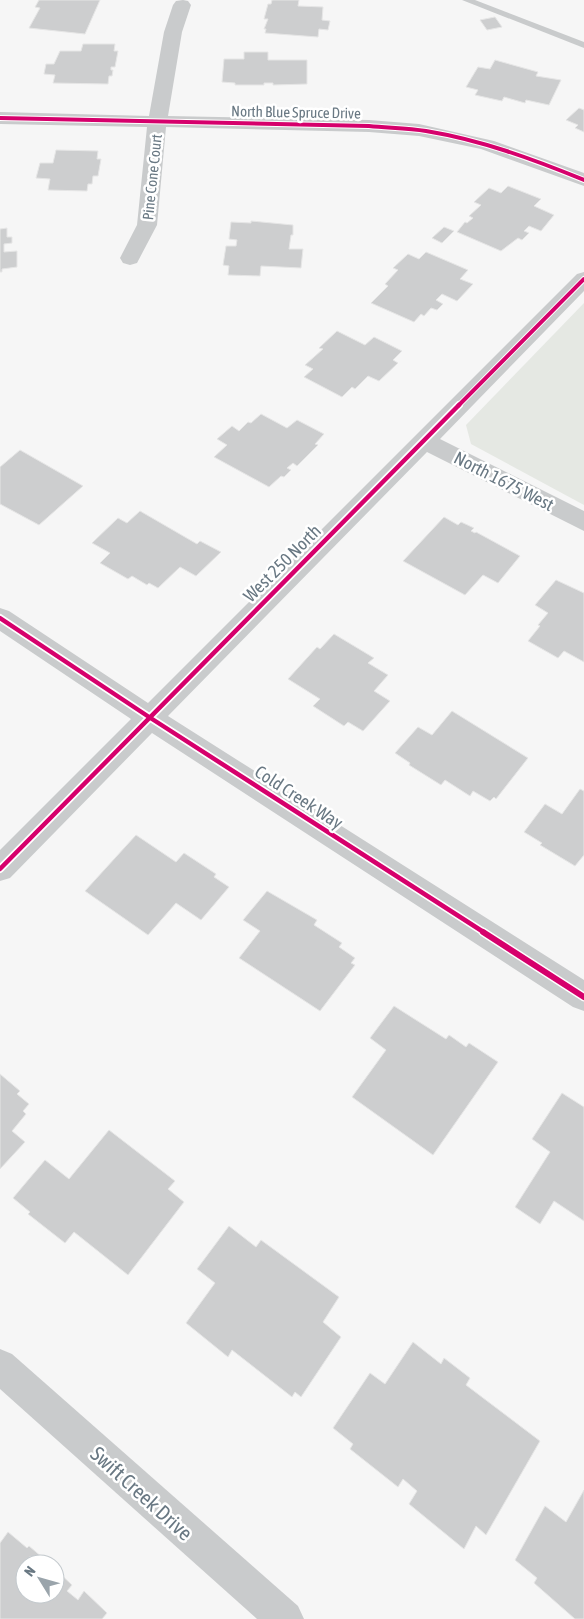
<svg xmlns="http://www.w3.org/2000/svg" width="584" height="1619" font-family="'Asap Condensed',sans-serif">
<rect width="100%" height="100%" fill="#f6f6f6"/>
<!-- green -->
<polygon fill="#e5e8e3" points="584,303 584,505 471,444 466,425"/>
<!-- building -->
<g fill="#cdcecf" stroke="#e6e6e6">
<polygon points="39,0 100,0 85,34 29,28 40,8 35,7"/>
<polygon points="272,0 299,0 298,6 323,7 322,20 330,21 328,30 319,29 318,37 265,33 266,29 264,29 268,19 264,19 268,4 271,4"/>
<polygon points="495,17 502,27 487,30 480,20"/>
<polygon points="83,44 115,44 114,51 118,51 115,67 111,67 111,70 113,70 112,76 109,76 108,84 53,83 55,75 44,74 46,64 54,64 60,51 81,51"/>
<polygon points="244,52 268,52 268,60 307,60 307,84 273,85 273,83 264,83 264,85 235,85 235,83 222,82 224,59 244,59"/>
<polygon points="495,60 538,72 536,76 561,80 549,105 526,100 525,103 504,97 502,101 475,95 478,90 466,87 478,67 490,69"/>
<polygon points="579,108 584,110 584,132 575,128 578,125 566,120"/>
<polygon points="56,150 98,151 97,159 101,159 98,176 93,176 92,184 88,184 87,191 48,190 50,179 36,178 40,163 53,163"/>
<polygon points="508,186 541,199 534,206 554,215 541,231 529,226 524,231 529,233 522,240 518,238 501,251 457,232 465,222 467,223 473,218 469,216 481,205 474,202 489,188 501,193"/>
<polygon points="251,221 293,225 293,235 291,235 289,249 303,249 301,268 261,266 260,276 228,275 229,266 223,265 226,246 236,246 237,240 229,239 231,222 251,223"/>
<polygon points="444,227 454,231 442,243 432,238"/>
<polygon points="7,228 7,237 12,237 12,243 4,244 4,252 17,251 17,267 2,269 2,272 0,272 0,229"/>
<polygon points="426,252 468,270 460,279 473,284 457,301 442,294 436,300 443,304 437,310 431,308 424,316 421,314 414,322 371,303 388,286 385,284 398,270 393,268 408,254 419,259"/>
<polygon points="337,331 365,345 374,337 402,351 393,360 398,363 379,381 368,376 355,389 352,387 342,397 304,377 313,369 305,365 323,349 319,348"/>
<polygon points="261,414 287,428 297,420 324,434 315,444 318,445 297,466 293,463 287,468 291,470 284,477 281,476 269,487 214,457 227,445 217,439 232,426 239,431 248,422 251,423"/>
<polygon points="20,450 83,486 39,525 0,504 0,467"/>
<polygon points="140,511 197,544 200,541 221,552 196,576 180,567 158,588 149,583 147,585 132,576 128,579 100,563 110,553 92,543 118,518 127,523"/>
<polygon points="444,517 458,525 461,522 474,528 471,531 475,533 476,532 520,556 498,583 483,575 465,595 403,561"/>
<polygon points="556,580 584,593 584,662 564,651 558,658 528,641 540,626 538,625 548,613 535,605"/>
<polygon points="334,634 374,658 368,663 388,675 374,691 390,701 363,731 348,722 344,726 313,706 320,699 288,679 317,647 320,649"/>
<polygon points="452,711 528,758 496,799 494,797 490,801 473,791 470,796 445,780 441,785 409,765 410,763 395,753 418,727 432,735"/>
<polygon points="580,789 584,791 584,855 575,866 540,845 542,843 524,832 545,804 562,814"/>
<polygon points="136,835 176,862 184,853 216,874 214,877 229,887 201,920 176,903 148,935 85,891"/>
<polygon points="267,891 317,920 314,925 342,943 339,947 355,958 351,963 355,965 320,1011 239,958 260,931 243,920"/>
<polygon points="394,1006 446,1039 449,1035 466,1047 469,1043 498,1062 433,1155 352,1097 386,1050 370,1038"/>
<polygon points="0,1074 20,1091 17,1094 29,1104 23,1111 26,1114 12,1131 25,1142 0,1169"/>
<polygon points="562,1093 584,1107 584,1221 554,1201 540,1224 515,1207 550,1152 532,1139"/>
<polygon points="109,1130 175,1181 168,1189 184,1202 128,1275 74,1232 65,1243 28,1214 30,1212 13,1198 45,1160 69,1179"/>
<polygon points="229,1226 256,1247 261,1240 339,1297 323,1322 341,1337 301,1397 295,1392 292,1397 232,1350 228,1357 186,1323 215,1283 197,1269"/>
<polygon points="413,1342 441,1364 444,1358 470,1378 466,1385 540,1441 486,1535 476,1526 464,1549 409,1504 417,1491 403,1479 398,1487 350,1449 353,1444 333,1428 370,1373 385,1384"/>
<polygon points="584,1490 584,1619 575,1619 534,1583 537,1578 515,1560 545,1506 566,1522"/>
<polygon points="8,1532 27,1548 29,1546 50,1564 25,1564 25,1594 55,1594 55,1569 72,1585 67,1591 78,1600 84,1591 107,1613 102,1619 0,1619 0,1543"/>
</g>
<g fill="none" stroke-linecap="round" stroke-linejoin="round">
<!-- service -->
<polygon fill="#c9cbcc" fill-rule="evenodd" points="462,0 475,0 584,42 584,48"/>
<!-- minor -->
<g fill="#c9cbcc" fill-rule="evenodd">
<polygon points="183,0 188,1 191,5 182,32 168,116 369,120 419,124 494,141 584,173 584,186 481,149 419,136 369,132 166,127 157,225 137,263 130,265 123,263 120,258 137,225 147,127 0,124 0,112 149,116 164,32 173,5 176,1"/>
<polygon points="584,272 584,291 440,439 584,511 584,531 427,452 168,716 584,980 584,1011 573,1007 152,733 10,878 0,881 0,850 131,719 0,631 0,608 9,611 148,703 577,274"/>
<polygon points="0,1349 12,1354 298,1606 304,1619 257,1619 0,1389"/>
</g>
<!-- cycleway-far2 casing -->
<g stroke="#fff" stroke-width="6">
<g id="cycleway-far2">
<path d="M0,118L369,126C388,128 407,128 426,131C481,140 533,159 584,180"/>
<polyline points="458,406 584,279"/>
</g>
</g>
<!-- cycleway-far1 casing -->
<g stroke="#fff" stroke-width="8">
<g id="cycleway-far1">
<polyline points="0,618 149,717 485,933"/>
<polyline points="0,869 459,405"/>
</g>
</g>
<!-- cycleway casing -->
<g stroke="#fff" stroke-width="9">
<polyline id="cycleway" points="483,932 584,997"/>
</g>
<!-- cycleway-far2 -->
<use href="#cycleway-far2" stroke="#d6006c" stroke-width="4"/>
<!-- cycleway-far1 -->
<use href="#cycleway-far1" stroke="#d6006c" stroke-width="4.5"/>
<!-- cycleway -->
<use href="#cycleway" stroke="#d6006c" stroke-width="6"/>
</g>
<g text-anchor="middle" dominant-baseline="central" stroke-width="5" stroke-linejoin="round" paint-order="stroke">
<!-- far-street labels -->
<g font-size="15" fill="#697883" stroke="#fff">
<text transform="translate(296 112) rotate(1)">North Blue Spruce Drive</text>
<text transform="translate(152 177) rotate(-84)">Pine Cone Court</text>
</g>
<!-- street labels -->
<g font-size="18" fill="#697883" stroke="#fff">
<text transform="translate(504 481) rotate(27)">North 1675 West</text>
<text transform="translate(282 563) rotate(-45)">West 250 North</text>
<text transform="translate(299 797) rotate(33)">Cold Creek Way</text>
</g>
<!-- near-street labels -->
<g font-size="21" fill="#697883" stroke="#fff">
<text transform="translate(142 1493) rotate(42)">Swift Creek Drive</text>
</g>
</g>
<!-- north arrow -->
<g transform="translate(40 1579) rotate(307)"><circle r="24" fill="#ffffff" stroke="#c3c9cd"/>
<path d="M0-4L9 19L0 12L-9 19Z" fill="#9aa4ab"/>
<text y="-8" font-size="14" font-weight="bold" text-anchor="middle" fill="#697883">N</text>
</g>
</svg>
